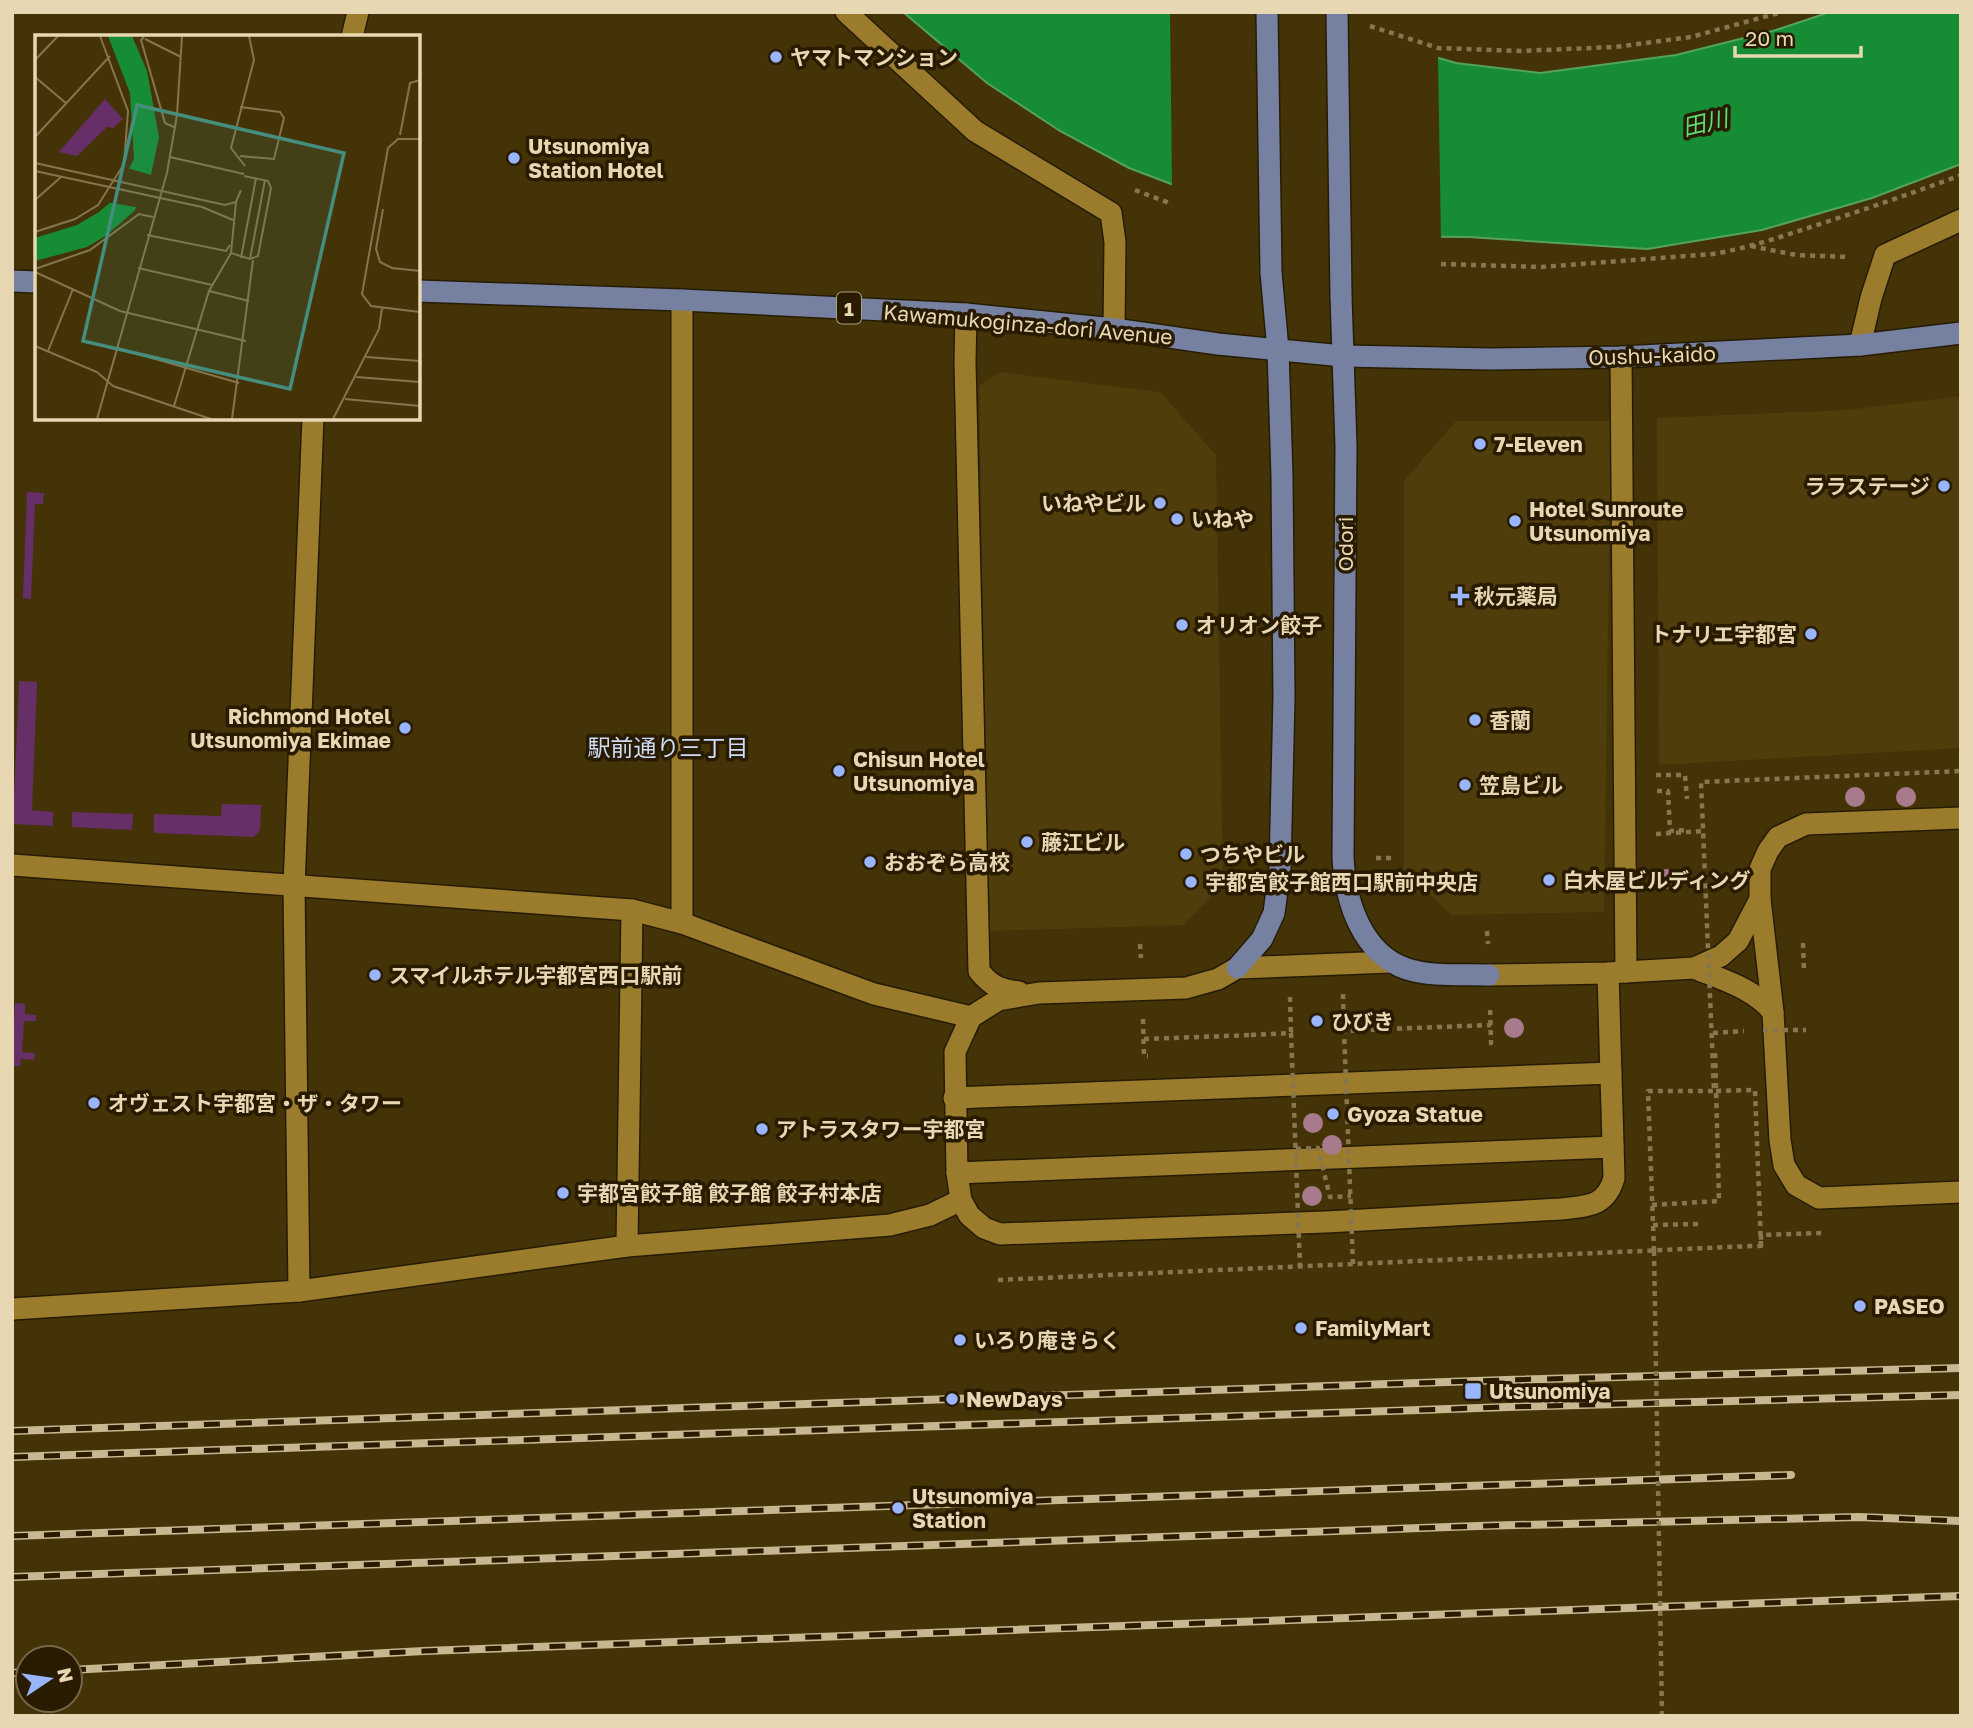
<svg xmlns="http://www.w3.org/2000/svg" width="1973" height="1728" font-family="'Golos Text','Noto Sans JP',sans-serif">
<rect width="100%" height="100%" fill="#443307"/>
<!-- built -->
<g fill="#4f3d0c">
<polygon points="1000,372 1160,392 1216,455 1223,886 1183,925 989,931 979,386"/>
<polygon points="1961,396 1961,748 1659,765 1657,418 1847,410"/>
<polygon points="1456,421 1611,421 1604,912 1452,915 1404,871 1404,481"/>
</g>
<!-- green -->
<g fill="#662f67">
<polygon points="27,492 44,493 43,504 35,504 31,599 23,598"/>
<polygon points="19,681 37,682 32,810 53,812 53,826 13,824"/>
<polygon points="222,804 261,805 260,830 254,837 154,833 154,814 221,816"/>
<polygon points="72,812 133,814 132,830 72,827"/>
<polygon points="15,1003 25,1004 25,1014 36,1015 36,1021 24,1021 22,1052 35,1053 34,1060 21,1059 20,1066 12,1066"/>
</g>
<!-- water -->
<polygon fill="#168d35" stroke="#55a35b" stroke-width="2" points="903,12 1279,12 1456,63 1540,73 1676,55 1776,30 1830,12 1961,12 1961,164 1872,198 1762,230 1647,249 1469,237 1333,236 1290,229 1129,168 1060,131 987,83"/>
<!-- pier -->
<polygon fill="#443307" points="1170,12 1290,12 1438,55 1441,241 1333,239 1289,232 1172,188"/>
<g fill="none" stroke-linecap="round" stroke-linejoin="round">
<!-- minor casing -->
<g stroke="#261c04" stroke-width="24">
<g id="minor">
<polyline points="846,12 975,131 1111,213 1115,242 1114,329"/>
<polyline points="352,37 358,12"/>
<polyline points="682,300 682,923"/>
<path d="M966,314L965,362L979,971C991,986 1000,990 1019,992"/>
<polyline points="1860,345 1871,298 1885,255 1961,220"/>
<polyline points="1621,357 1626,972"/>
<polyline points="1961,818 1806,824 1778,837 1768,851 1760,869 1760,899 1773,1012 1780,1140 1784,1165 1796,1185 1819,1198 1961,1192"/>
<polyline points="12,865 632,910 682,923 874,994 971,1017"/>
<path d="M1390,962L1237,968L1218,979L1186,988L1039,993L998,1000L971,1017L955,1052L957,1173L961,1200L969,1215L984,1228L1000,1234L1326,1222L1561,1209C1587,1206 1606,1207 1614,1178L1608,973"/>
<path d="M1694,968C1723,980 1753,988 1773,1012"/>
<polyline points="1489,975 1608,973 1694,968 1721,956 1738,941 1760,899"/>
<polyline points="954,1098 1611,1073"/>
<polyline points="957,1173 1613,1147"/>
<polyline points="627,1246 632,910"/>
<polyline points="299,1291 294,886 313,418"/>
<polyline points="12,1309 299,1291 627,1246 890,1225 930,1215 961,1200"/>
</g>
</g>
<!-- major casing -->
<g stroke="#261c04" stroke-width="24">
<g id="major">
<polyline points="12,281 37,282"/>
<polyline points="418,291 682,300 966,314 1114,329 1218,344 1343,356 1490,359 1621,357 1860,345 1961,333"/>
<path d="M1341,296L1346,446L1343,857C1345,901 1362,954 1407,969C1432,977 1463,974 1489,975"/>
<polyline points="1237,968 1262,939 1274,913 1280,868 1284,697 1282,476 1278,350 1271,272"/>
</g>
</g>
<!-- path -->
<g stroke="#88774e" stroke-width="4.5" stroke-dasharray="5 5" stroke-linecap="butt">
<polyline points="1370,26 1438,48 1520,51 1615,47 1691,37 1782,12"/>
<polyline points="1135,190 1172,204"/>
<polyline points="1751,246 1796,255 1850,257"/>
<path d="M1441,264L1541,267L1713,254C1749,248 1783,236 1817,225C1866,209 1913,193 1961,175"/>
<polyline points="1656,775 1685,775 1687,799"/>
<polyline points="1657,791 1668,791 1670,831 1688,830"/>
<polyline points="1656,834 1704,831"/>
<polyline points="1231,855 1248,856"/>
<polyline points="1376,858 1394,858"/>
<polyline points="1487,931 1488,944"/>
<polyline points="1803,943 1804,970"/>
<polyline points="1140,944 1141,958"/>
<polyline points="1343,994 1344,1031"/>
<polyline points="1290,997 1291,1033"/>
<polyline points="1143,1019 1144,1056 1148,1056"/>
<polyline points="1387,1029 1491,1025"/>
<polyline points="1713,1033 1744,1031"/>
<polyline points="1144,1039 1251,1035"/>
<polyline points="1489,1043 1491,1043 1490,1005"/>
<polyline points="1652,1205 1719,1201 1715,1050"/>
<polyline points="1653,1225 1699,1224"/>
<polyline points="1654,1251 1648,1091 1714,1091"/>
<polyline points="998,1280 1751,1246 1761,1246 1761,1235 1822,1233"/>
</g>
<!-- minor -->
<use href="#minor" stroke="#9b7c2c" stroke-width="21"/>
<!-- major -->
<use href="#major" stroke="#7681a2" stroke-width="21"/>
<!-- rail casing -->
<g stroke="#c8b791" stroke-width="8">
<g id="rail">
<polyline points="12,1431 1506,1380 1961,1368"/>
<polyline points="12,1457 1508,1407 1961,1395"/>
<polyline points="12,1536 1791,1475"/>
<polyline points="12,1577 1478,1526 1859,1517 1961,1521"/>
<polyline points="70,1670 424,1651 1961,1596"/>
<polyline points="12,1673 28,1672"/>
</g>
</g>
<!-- rail -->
<use href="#rail" stroke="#281b00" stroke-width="5" stroke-dasharray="16" stroke-linecap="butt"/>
<!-- major-bridge casing -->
<g stroke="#261c04" stroke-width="24" stroke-linecap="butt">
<g id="major-bridge">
<polyline points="1267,12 1271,272"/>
<polyline points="1337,12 1341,296"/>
</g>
</g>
<!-- path-bridge -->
<g stroke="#88774e" stroke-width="4.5" stroke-dasharray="5 5" stroke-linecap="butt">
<polyline points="1763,1030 1806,1030"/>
<polyline points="1251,1035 1291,1033 1300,1266"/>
<polyline points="1296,1149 1318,1148 1330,1197 1351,1196"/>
<polyline points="1761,1246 1755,1090 1714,1091 1701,782 1961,771"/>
<polyline points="1654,1251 1662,1716"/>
<polyline points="1353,1264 1344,1031 1387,1029"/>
</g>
<!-- major-bridge -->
<use href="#major-bridge" stroke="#7681a2" stroke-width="21"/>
</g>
<!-- trees -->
<g fill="#a77b8c">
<circle cx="1855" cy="797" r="10"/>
<circle cx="1906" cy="797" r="10"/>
<circle cx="1666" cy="879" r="10"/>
<circle cx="1514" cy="1028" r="10"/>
<circle cx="1313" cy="1123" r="10"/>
<circle cx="1332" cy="1145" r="10"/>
<circle cx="1312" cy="1196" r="10"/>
</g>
<!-- markers -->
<g fill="#98b5fd" stroke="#281b00" stroke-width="2.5">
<circle cx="776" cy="57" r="7"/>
<circle cx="514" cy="158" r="7"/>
<circle cx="1480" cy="444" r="7"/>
<circle cx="1944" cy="486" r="7"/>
<circle cx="1160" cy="503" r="7"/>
<circle cx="1177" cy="519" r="7"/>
<circle cx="1515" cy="521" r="7"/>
<path d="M1456.5 585.5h7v7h7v7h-7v7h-7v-7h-7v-7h7z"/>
<circle cx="1182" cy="625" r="7"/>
<circle cx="1811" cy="634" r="7"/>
<circle cx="1475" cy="720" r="7"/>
<circle cx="405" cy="728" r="7"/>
<circle cx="839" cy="771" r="7"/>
<circle cx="1465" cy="785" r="7"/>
<circle cx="1027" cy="842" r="7"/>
<circle cx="1186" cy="854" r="7"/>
<circle cx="870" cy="862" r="7"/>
<circle cx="1549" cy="880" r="7"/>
<circle cx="1191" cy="882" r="7"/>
<circle cx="375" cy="975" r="7"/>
<circle cx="1317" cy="1021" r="7"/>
<circle cx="94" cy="1103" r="7"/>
<circle cx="1333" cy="1114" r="7"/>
<circle cx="762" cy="1129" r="7"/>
<circle cx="563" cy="1193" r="7"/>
<circle cx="1860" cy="1306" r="7"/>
<circle cx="1301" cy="1328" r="7"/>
<circle cx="960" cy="1340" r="7"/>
<rect x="1464" y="1382" width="18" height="18" rx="3.5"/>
<circle cx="952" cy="1399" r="7"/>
<circle cx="898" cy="1508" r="7"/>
</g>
<g text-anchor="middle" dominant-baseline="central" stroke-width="7" stroke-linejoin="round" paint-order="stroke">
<!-- shield labels -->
<rect fill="#281b00" stroke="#ae9f7d" stroke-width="2" x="837" y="292.5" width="24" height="31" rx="5"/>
<g font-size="19" font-weight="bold" fill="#e8d7b3">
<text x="849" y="308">1</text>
</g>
<!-- poi labels -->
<g font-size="21" font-weight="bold" fill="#e8d7b3" stroke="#281b00" text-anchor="start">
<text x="790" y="57">ヤマトマンション</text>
<text x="528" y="146">Utsunomiya<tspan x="528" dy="24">Station Hotel</tspan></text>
<text x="1494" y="444">7-Eleven</text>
<text x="1930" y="486" text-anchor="end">ララステージ</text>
<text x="1146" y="503" text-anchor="end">いねやビル</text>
<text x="1529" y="509">Hotel Sunroute<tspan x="1529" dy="24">Utsunomiya</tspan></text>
<text x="1191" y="519">いねや</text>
<text x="1474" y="596">秋元薬局</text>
<text x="1196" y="625">オリオン餃子</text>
<text x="1797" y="634" text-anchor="end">トナリエ宇都宮</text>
<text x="391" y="716" text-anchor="end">Richmond Hotel<tspan x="391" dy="24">Utsunomiya Ekimae</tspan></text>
<text x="1489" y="720">香蘭</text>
<text x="853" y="759">Chisun Hotel<tspan x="853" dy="24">Utsunomiya</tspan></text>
<text x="1479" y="785">笠島ビル</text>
<text x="1041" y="842">藤江ビル</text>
<text x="1200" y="854">つちやビル</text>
<text x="884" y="862">おおぞら高校</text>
<text x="1563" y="880">白木屋ビルディング</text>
<text x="1205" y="882">宇都宮餃子館西口駅前中央店</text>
<text x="389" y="975">スマイルホテル宇都宮西口駅前</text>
<text x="1331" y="1021">ひびき</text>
<text x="108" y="1103">オヴェスト宇都宮・ザ・タワー</text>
<text x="1347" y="1114">Gyoza Statue</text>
<text x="776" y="1129">アトラスタワー宇都宮</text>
<text x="577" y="1193">宇都宮餃子館 餃子館 餃子村本店</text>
<text x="1874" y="1306">PASEO</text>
<text x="1315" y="1328">FamilyMart</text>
<text x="974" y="1340">いろり庵きらく</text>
<text x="1489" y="1391">Utsunomiya</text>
<text x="966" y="1399">NewDays</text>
<text x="912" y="1496">Utsunomiya<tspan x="912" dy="24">Station</tspan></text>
</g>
<!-- street labels -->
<g font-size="21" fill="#e8d7b3" stroke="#281b00">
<text transform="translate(1028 324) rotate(5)">Kawamukoginza-dori Avenue</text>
<text transform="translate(1652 355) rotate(-2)">Oushu-kaido</text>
<text transform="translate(1345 544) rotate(-90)">Odori</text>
</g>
<!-- water labels -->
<g font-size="23" font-style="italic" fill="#5ce173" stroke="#281b00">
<text transform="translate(1705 122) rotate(-13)">田川</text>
</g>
<!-- neighbourhood labels -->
<g font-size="23" fill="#cfdbf6" stroke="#281b00">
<text x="668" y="747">駅前通り三丁目</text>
</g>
</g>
<!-- overview -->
<g transform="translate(35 35)">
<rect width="385" height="385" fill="#443307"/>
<path d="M70,64L88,84L78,93L72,92L42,121L24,117Z" fill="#662f67"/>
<path d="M73,1H97L112,36L124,102L113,154L99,176L72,200L52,212L0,226V203L42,190L64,177L77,166L99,124L95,58Z" fill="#168d35"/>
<path d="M92,133L120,141L106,173L71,167Z" fill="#443307"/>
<path fill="none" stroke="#86754c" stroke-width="2" d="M109,2L106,5L130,88L141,93M110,4L146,22M0,25L23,1M0,42L32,69M365,100L375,48L385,45M0,102L75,21M385,104H363L353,113L327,259L336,271L385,277M205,121L239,124L249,83L245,77L205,72M135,122L209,139M0,128L190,170L201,167L206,155M210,131L196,113L219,25L214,1M0,136L167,172L198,185M0,165L26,142M348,174L341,214L345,227L357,233L385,236M0,197L40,184L63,170L89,129L93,76L65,1M112,200L191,216L195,210M196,218L215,224L223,221L236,153L233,146L209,141M206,223L221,143M215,224L230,145M103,233L177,250M0,234L55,215L104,179L118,182M0,237L85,276L211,306M174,256L214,266M0,311L62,337L78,351L176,384M82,313L204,348M13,316L38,254M331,322L385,326M321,342L385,347M310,364L385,371M139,371L174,256L196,218L201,167M62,384L132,138L142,80L147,1M197,384L218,225M298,384L344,294L347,273"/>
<path fill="#458e7f" fill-opacity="0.15" stroke="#458e7f" stroke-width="3.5" d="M102,70L309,118L255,354L48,306Z"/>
<rect width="385" height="385" fill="none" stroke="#e8d7b3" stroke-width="3.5"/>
</g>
<!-- border -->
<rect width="1973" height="1728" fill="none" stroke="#e8d7b3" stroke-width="28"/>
<!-- north arrow -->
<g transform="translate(49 1679) rotate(77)"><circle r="33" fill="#281b00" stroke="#756648" stroke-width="2"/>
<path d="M0-5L12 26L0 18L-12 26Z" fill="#98b5fd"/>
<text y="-10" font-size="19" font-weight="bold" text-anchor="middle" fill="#e8d7b3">N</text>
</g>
<!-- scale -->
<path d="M1735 46v10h126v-10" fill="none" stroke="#e8d7b3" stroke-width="3.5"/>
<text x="1745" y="46" font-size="21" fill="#e8d7b3" stroke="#281b00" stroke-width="5" paint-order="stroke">20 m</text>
</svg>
